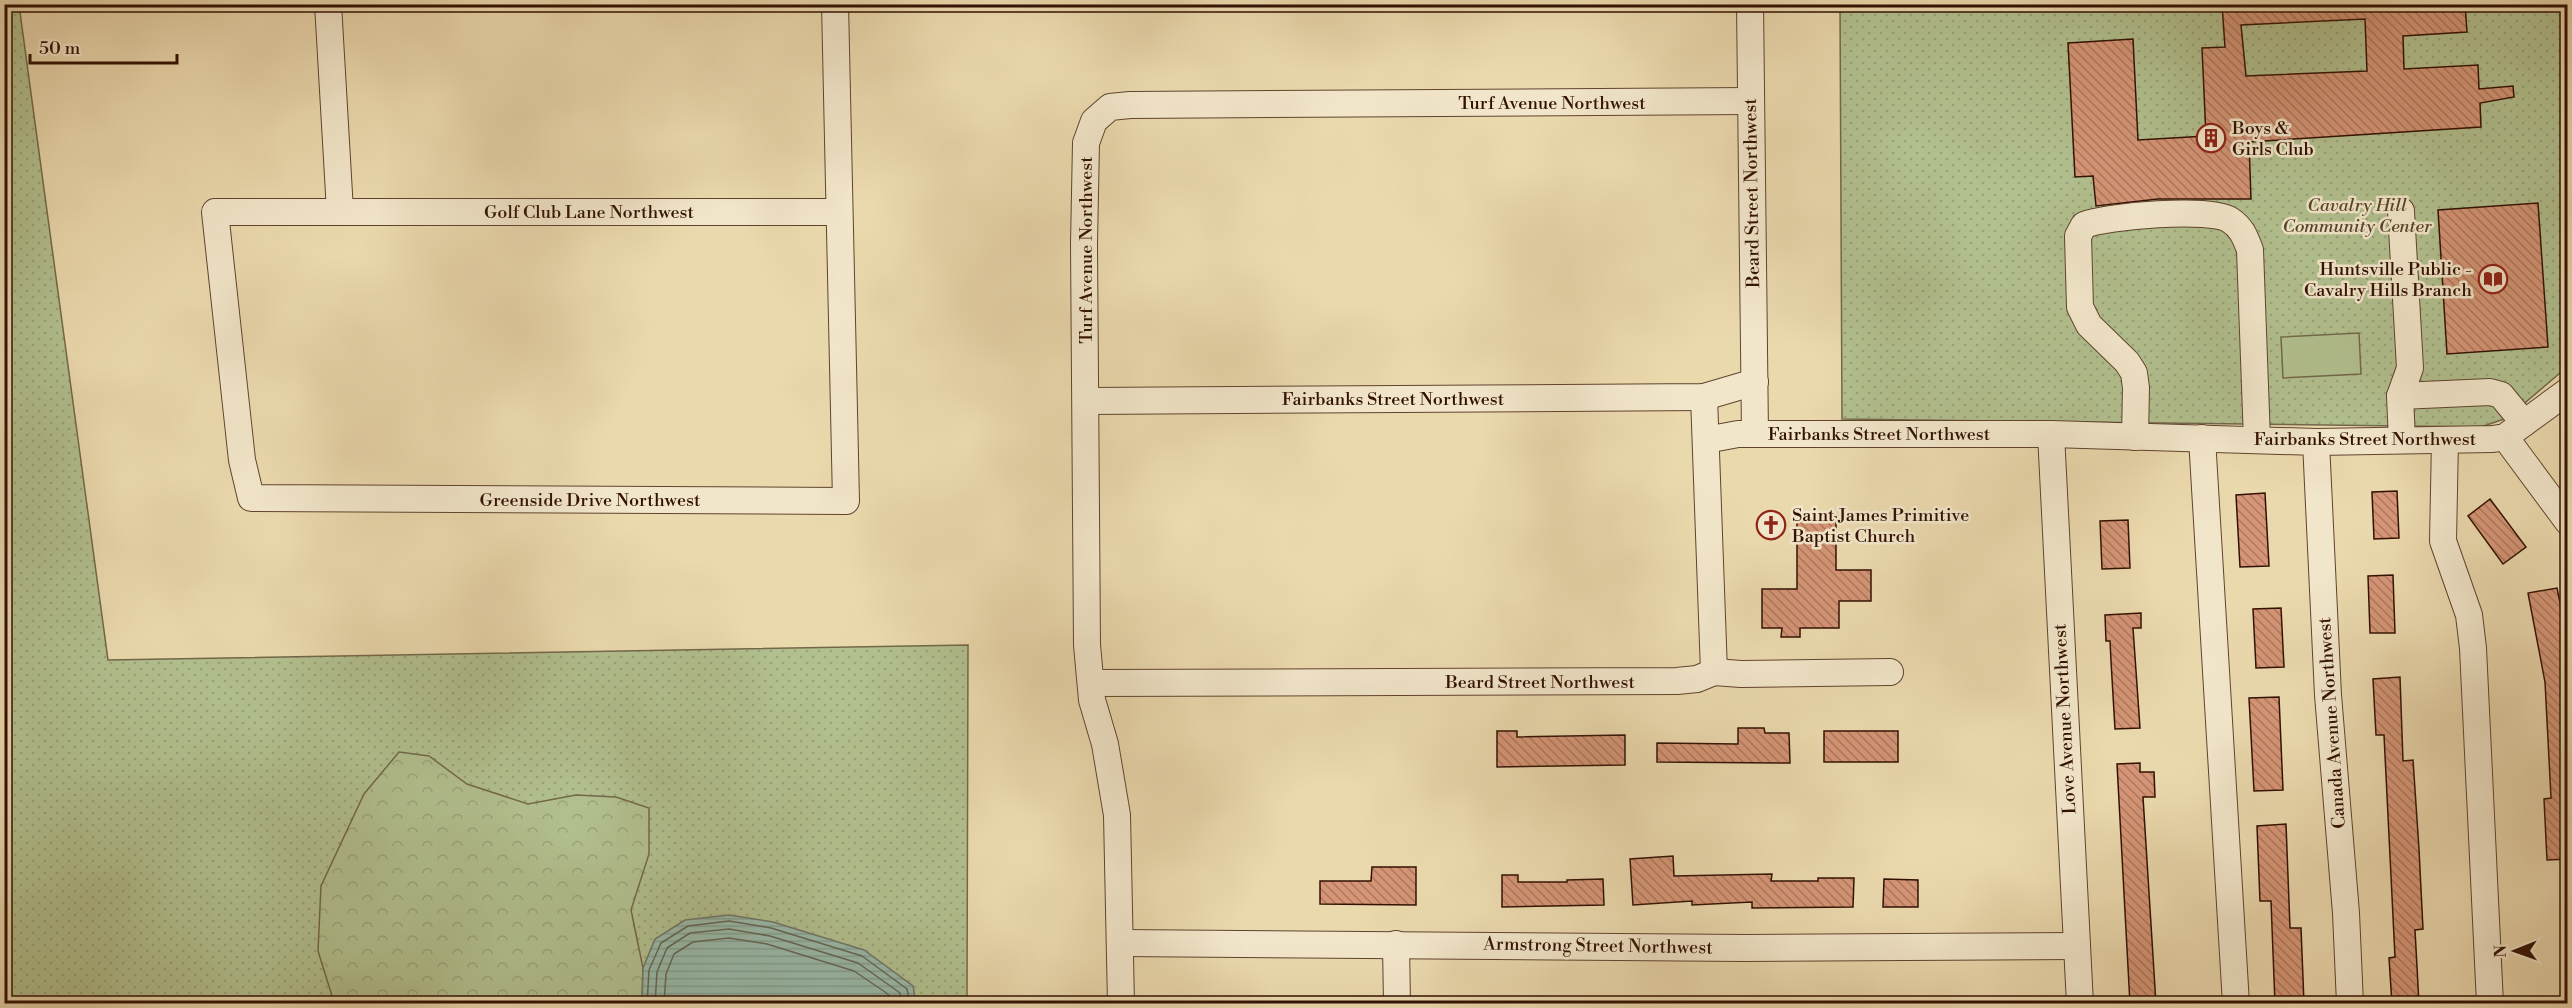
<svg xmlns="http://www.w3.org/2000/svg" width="2572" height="1008" font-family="'Libre Bodoni',serif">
<defs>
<pattern id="green-dots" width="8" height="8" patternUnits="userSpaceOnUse" patternTransform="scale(1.5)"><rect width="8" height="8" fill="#b2c08f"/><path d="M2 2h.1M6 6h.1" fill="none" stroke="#9aa47a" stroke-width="1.8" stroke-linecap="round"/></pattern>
<pattern id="forest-crowns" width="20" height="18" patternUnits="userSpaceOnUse" patternTransform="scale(1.5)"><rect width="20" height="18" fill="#b2c08f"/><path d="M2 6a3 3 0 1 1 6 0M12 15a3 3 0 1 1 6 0" fill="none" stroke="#9aa47a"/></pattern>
<pattern id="water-rules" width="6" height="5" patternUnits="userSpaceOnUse" patternTransform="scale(1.5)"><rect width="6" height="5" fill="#98baaa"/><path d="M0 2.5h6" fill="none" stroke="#839f91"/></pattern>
<pattern id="building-back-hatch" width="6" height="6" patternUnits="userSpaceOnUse" patternTransform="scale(1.5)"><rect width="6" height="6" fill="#d59576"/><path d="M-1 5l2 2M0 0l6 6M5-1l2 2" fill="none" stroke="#ad785f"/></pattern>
</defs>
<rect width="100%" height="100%" fill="#ebd9ae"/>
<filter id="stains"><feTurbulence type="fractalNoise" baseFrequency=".00333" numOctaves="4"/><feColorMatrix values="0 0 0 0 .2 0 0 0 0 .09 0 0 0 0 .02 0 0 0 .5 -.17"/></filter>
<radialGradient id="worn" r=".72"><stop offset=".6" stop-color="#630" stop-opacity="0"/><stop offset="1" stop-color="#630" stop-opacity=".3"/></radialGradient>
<!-- green -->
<g fill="url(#green-dots)" stroke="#726849" stroke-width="1.5">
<polygon points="5,5 19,5 108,660 968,645 967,1003 5,1004"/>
<polygon points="1840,5 2567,5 2567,367 2507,418 2481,427 1842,419"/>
</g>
<!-- forest -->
<polygon fill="url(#forest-crowns)" stroke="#726849" stroke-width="1.5" points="399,752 429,756 467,784 528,804 576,795 616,797 649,808 649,854 631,910 643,968 642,1003 339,1004 333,999 318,951 321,886 364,794"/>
<!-- pitch -->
<polygon fill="#b2c08f" stroke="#726849" stroke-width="1.5" points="2359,333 2361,374 2283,378 2281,337"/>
<!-- water -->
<polygon fill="url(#water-rules)" stroke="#6f7667" stroke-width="1.5" points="729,915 773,922 864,950 913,986 916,1003 642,1003 643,968 655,939 685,920"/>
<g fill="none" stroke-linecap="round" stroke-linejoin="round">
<!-- shore -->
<g stroke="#656656" stroke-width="1.5">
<polyline points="647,1004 649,970 661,943 688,926 729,921 771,928 862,956 907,989 910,1004"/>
<polyline points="655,1004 657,972 667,948 690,933 729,929 770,936 858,963 900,993 902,1004"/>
<polyline points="664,1004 666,974 674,954 693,942 729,938 767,944 854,971 885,992 892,998 893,1004"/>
</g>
</g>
<!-- building -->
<g fill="url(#building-back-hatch)" stroke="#321103" stroke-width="1.5" fill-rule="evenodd">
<path d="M2222,4H2465L2467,32L2403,36L2404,69L2478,65L2479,89L2513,86L2514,97L2480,103L2481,127L2249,142L2251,199H2158L2096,206L2093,176L2075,177L2068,43L2133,39L2138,140L2206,136L2202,48L2225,47ZM2365,19L2367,71L2246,76L2241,25Z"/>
<polygon points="2538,203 2548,347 2447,354 2438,210"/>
<polygon points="2397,491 2399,538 2374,539 2372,492"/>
<polygon points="2265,493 2269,566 2240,567 2236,495"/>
<polygon points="2490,499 2526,547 2503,564 2468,516"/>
<polygon points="1797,517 1836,517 1836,570 1871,570 1871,601 1839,601 1839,628 1800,628 1800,637 1781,637 1782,628 1762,628 1762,589 1797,589"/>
<polygon points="2128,520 2130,568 2102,569 2100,521"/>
<polygon points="2393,575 2395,633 2370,633 2368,576"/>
<polygon points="2557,588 2568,641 2568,859 2547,860 2544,799 2551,798 2545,682 2528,593"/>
<polygon points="2281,608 2284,667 2256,668 2253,609"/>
<polygon points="2141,613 2141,628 2133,628 2140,728 2115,729 2111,661 2110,641 2106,641 2105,615"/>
<polygon points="2400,677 2403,761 2413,760 2419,849 2423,929 2415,930 2419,1004 2392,1004 2389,958 2395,957 2384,735 2376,735 2373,679"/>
<polygon points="2279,697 2283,790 2254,791 2249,698"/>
<polygon points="1738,728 1764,728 1765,733 1789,733 1790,763 1657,762 1657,743 1738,744"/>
<polygon points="1497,731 1517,731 1517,737 1625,735 1625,765 1497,767"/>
<rect x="1824" y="731" width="74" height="31"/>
<polygon points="2140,763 2140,772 2154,772 2155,797 2143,797 2156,1004 2130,1004 2117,764"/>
<polygon points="2286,824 2290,928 2301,928 2304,1003 2275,1004 2271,901 2260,901 2257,826"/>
<polygon points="1673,856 1674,876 1772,874 1771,881 1818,881 1818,878 1854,878 1853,907 1752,908 1752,902 1692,905 1692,901 1633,905 1630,859"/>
<polygon points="1372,867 1416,867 1416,905 1320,904 1320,881 1371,881"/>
<polygon points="1502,875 1518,875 1518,882 1567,882 1567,880 1603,879 1604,905 1502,907"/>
<polygon points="1884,879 1918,880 1918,907 1883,907"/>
</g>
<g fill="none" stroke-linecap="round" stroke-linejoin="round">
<!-- minor casing -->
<g stroke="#60432e" stroke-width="28">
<g id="minor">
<polyline points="328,4 340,211"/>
<polyline points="835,4 846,501 251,498 242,460 215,212 839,212"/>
<polyline points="1750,4 1755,434"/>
<polyline points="2401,211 2410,368 2400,396 2402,440"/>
<polyline points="2400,396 2490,392 2501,395 2524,423"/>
<polyline points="1704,397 1714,672"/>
<polyline points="1086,401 1704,397 1755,382"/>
<polyline points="2051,434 2080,1004"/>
<path d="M2135,437L2136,388L2134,373L2127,362L2089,325L2080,307L2078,236L2084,225C2106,216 2211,207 2230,220C2242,228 2245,237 2250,250L2257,440"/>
<polyline points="2505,437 2568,522"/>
<polyline points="2202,438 2236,1004"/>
<polyline points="1706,440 1738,434 2051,434 2316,442 2493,439 2505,437 2568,391"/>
<polyline points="2445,440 2443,541 2469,615 2473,648 2490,1004"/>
<polyline points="2316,442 2328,695 2346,913 2350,1004"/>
<polyline points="1714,672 1741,674 1890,672"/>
<polyline points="1091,683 1677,681 1697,679 1714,672"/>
<polyline points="1120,943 1745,948 2077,946"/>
<polyline points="1396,944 1397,1004"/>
<polyline points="1121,1004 1117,815 1105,744 1092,700 1087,645 1084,244 1086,143 1094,121 1110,107 1130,105 1751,101"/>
</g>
</g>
<!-- minor -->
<use href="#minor" stroke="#f2e6ca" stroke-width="26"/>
</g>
<!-- icons -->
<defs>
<g id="building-ring" transform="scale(1.5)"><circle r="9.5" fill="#f2e6ca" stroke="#8f2418" stroke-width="1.5"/><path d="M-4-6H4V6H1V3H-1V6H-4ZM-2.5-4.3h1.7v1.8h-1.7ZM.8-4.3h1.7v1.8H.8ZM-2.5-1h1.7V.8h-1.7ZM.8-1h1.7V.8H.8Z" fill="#8f2418"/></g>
<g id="library-ring" transform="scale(1.5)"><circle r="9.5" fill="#f2e6ca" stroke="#8f2418" stroke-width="1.5"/><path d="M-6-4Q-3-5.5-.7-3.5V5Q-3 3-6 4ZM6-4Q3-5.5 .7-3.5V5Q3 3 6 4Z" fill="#8f2418"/></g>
<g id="church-ring" transform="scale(1.5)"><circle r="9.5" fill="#f2e6ca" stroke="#8f2418" stroke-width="1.5"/><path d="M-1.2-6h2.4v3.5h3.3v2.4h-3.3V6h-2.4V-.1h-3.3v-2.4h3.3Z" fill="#8f2418"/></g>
</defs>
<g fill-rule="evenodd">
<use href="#building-ring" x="2211" y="138"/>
<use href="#library-ring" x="2493" y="279"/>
<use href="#church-ring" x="1771" y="525"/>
</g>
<g text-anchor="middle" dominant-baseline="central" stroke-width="5" stroke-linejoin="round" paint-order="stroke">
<!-- street labels -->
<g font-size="18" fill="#321103" stroke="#f2e6ca">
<text x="1552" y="103">Turf Avenue Northwest</text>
<text transform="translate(1752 193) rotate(-91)">Beard Street Northwest</text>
<text x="589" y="212">Golf Club Lane Northwest</text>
<text transform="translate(1086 250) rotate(-90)">Turf Avenue Northwest</text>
<text x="1393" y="399">Fairbanks Street Northwest</text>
<text x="1879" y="434">Fairbanks Street Northwest</text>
<text x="2365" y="439">Fairbanks Street Northwest</text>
<text x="590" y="500">Greenside Drive Northwest</text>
<text x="1540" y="682">Beard Street Northwest</text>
<text transform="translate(2065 719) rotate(-93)">Love Avenue Northwest</text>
<text transform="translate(2332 723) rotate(-94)">Canada Avenue Northwest</text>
<text transform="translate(1598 946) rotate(1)">Armstrong Street Northwest</text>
</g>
<!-- poi labels -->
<g font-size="18" fill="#321103" stroke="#f2e6ca" text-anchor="start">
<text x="2232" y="128">Boys &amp;<tspan x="2232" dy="21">Girls Club</tspan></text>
<text x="2472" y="269" text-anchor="end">Huntsville Public -<tspan x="2472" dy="21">Cavalry Hills Branch</tspan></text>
<text x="1792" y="515">Saint James Primitive<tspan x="1792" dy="21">Baptist Church</tspan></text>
</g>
<!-- park labels -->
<g font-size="18" font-style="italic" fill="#58462d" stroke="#f2e6ca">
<text x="2357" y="205">Cavalry Hill<tspan x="2357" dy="21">Community Center</tspan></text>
</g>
</g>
<!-- margin -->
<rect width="2572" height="1008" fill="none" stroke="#ebd9ae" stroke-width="24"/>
<rect x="6" y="6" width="2560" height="996" fill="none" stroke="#321103" stroke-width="3"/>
<rect x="12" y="12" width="2548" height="984" fill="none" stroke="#321103" stroke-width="1.5"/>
<!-- north arrow -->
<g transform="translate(2515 951) rotate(269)" stroke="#f2e6ca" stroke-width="4.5" paint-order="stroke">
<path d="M0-4.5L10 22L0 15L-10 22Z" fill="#321103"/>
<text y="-9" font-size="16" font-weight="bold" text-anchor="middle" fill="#321103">N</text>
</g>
<!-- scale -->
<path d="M30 54v9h147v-9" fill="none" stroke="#321103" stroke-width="3"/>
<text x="39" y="54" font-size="18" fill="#321103" stroke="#f2e6ca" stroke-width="4.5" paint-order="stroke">50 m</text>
<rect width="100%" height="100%" filter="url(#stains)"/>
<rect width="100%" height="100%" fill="url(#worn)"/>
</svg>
